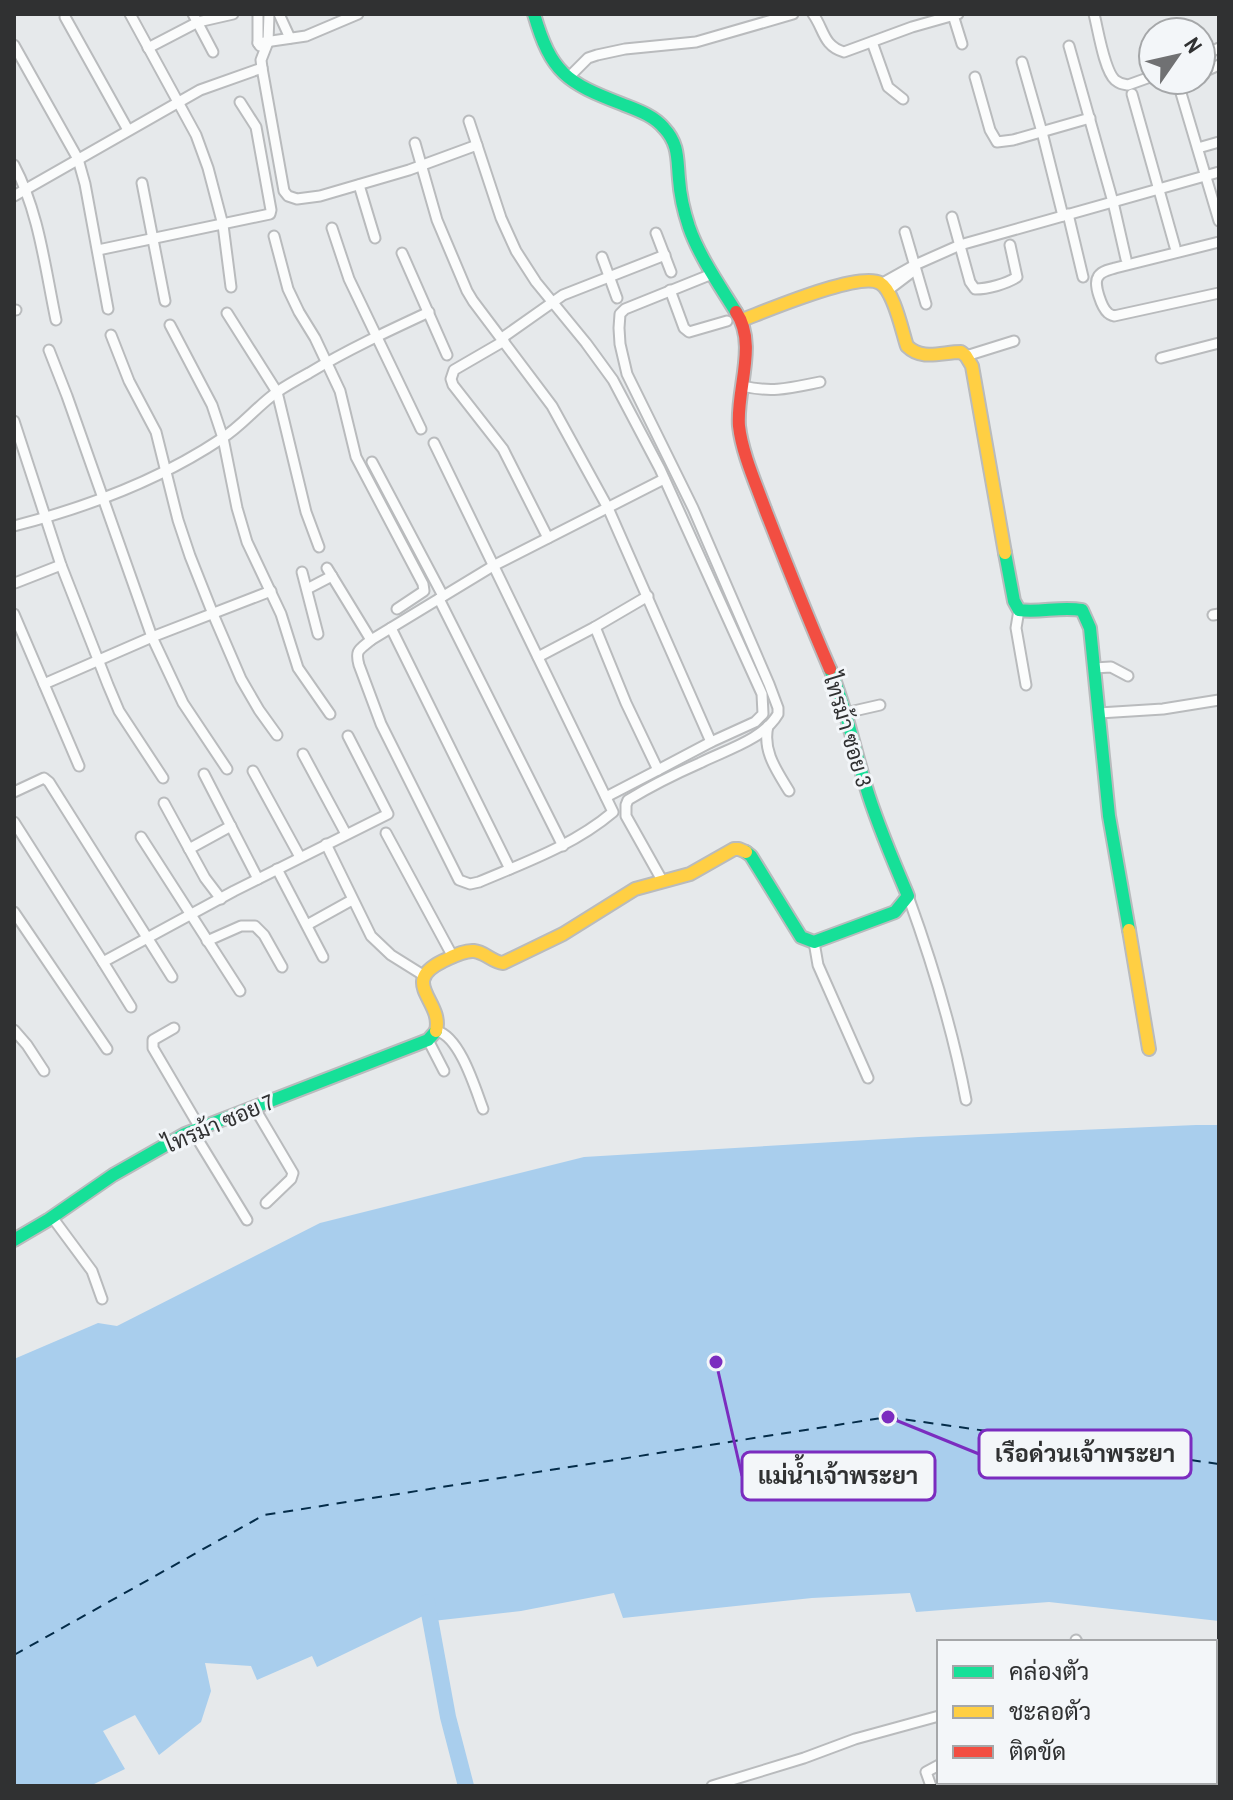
<svg xmlns="http://www.w3.org/2000/svg" width="1233" height="1800" font-family="'Archivo Narrow',Sarabun,sans-serif">
<rect width="100%" height="100%" fill="#e6e9eb"/>
<!-- water -->
<polygon fill="#a9ceed" points="1196,1125 1219,1125 1219,1621 1049,1602 916,1612 910,1593 812,1598 623,1618 614,1593 521,1611 424,1622 423,1616 317,1667 312,1656 257,1680 251,1666 205,1663 211,1691 201,1722 159,1755 135,1715 103,1731 125,1769 90,1786 14,1786 14,1359 98,1323 117,1326 320,1223 584,1157 919,1137"/>
<g fill="none" stroke-linecap="round" stroke-linejoin="round">
<!-- river -->
<polyline stroke="#a9ceed" stroke-width="16" points="427,1602 448,1717 466,1786"/>
<!-- ferry -->
<polyline stroke="#042c49" stroke-width="2" stroke-dasharray="10 8" stroke-linecap="butt" points="14,1655 264,1515 888,1417 1219,1464"/>
<!-- street casing -->
<g stroke="#b9bbbd" stroke-width="13">
<g id="street">
<polyline points="130,14 196,135 208,168 223,225 231,287"/>
<polyline points="193,14 213,52"/>
<polyline points="258,14 258,43 260,46"/>
<polyline points="269,14 268,42 261,60 262,68 284,191 288,196 297,199 320,196 409,170 477,145"/>
<polyline points="279,14 290,38"/>
<path d="M813,14C824,29 823,46 844,52L912,27L958,14"/>
<path d="M1094,14C1098,29 1104,70 1115,80C1120,84 1122,84 1128,85L1153,76"/>
<polyline points="953,15 962,44"/>
<polyline points="65,17 128,130"/>
<polyline points="872,42 888,87 903,99"/>
<polyline points="258,43 306,36 358,14"/>
<polyline points="14,45 78,159 85,184 108,309"/>
<polyline points="1069,46 1113,202 1126,259"/>
<polyline points="148,48 198,22 233,14"/>
<polyline points="1201,56 1219,48"/>
<polyline points="1022,62 1042,132 1063,216"/>
<polyline points="1201,73 1219,65"/>
<polyline points="975,77 990,130 997,142 1013,140 1090,118"/>
<polyline points="568,78 588,58 597,55 625,49 696,42 793,14"/>
<polyline points="1184,80 1178,83 1219,221"/>
<polyline points="1132,94 1175,247"/>
<polyline points="469,121 501,218 516,251 536,282 586,343 613,380 660,469 762,694 763,714 755,722 711,742 658,770 626,703 595,627 648,596"/>
<polyline points="415,143 437,220 467,291 473,301 552,406 608,508 711,742"/>
<polyline points="1198,148 1219,142"/>
<path d="M14,165C39,212 45,268 56,320"/>
<polyline points="142,183 165,301"/>
<polyline points="359,185 375,238"/>
<polyline points="14,196 200,90 262,68"/>
<polyline points="1068,214 1083,277"/>
<path d="M952,217L970,282L975,289C988,289 1006,284 1017,277L1010,245"/>
<polyline points="332,228 349,279 421,429"/>
<polyline points="905,232 926,304"/>
<polyline points="656,233 671,272"/>
<polyline points="274,236 288,289 299,312 315,338 340,391 356,457 423,584 424,591 397,609"/>
<path d="M1219,242L1115,268C1109,270 1101,271 1098,277C1093,284 1102,308 1108,313C1110,315 1112,315 1114,316L1219,293"/>
<polyline points="98,250 270,214 271,210 256,127 240,102"/>
<polyline points="402,253 447,355"/>
<polyline points="602,257 617,298"/>
<polyline points="881,284 915,265 960,245 1219,172"/>
<polyline points="670,290 684,328 689,332 727,321"/>
<polyline points="887,291 912,272"/>
<polyline points="14,310 16,310"/>
<polyline points="227,313 277,392 306,512 319,547"/>
<polyline points="170,325 212,405 223,438 237,508 247,542 281,614 298,668 330,714"/>
<polyline points="111,335 129,381 156,432 178,520 190,556 213,614 241,679 259,710 277,735"/>
<polyline points="502,338 563,295 665,255"/>
<polyline points="504,341 454,370 451,379 453,385 503,449 548,538"/>
<polyline points="49,350 67,396 152,637 183,703 227,769"/>
<polyline points="966,356 1014,341"/>
<polyline points="1161,358 1219,343"/>
<path d="M742,386C773,393 790,388 820,382"/>
<polyline points="14,421 61,565 108,685 119,711 163,778"/>
<polyline points="372,462 443,596"/>
<path d="M14,526C88,507 158,481 221,439C242,426 257,406 277,392C287,385 298,379 309,373C347,350 388,331 429,312"/>
<polyline points="327,568 371,640 493,566 664,479"/>
<polyline points="302,572 318,634"/>
<polyline points="15,583 61,565"/>
<polyline points="307,589 332,576"/>
<polyline points="439,599 563,846"/>
<polyline points="1019,610 1016,628 1026,685"/>
<polyline points="14,614 79,766"/>
<polyline points="1213,615 1219,614"/>
<polyline points="391,628 510,869"/>
<path d="M371,640C359,650 355,650 359,665L381,724L459,880L470,884L479,882C526,862 574,845 613,812L434,443"/>
<polyline points="538,657 595,627"/>
<polyline points="1094,668 1111,667 1128,676"/>
<polyline points="44,684 152,637 271,591"/>
<polyline points="845,713 880,705"/>
<polyline points="1099,713 1163,709 1219,700"/>
<path d="M768,726C762,751 777,771 789,791"/>
<polyline points="303,754 346,834"/>
<polyline points="253,771 300,857"/>
<polyline points="204,774 258,879"/>
<polyline points="14,792 44,778 49,782 172,977"/>
<polyline points="606,797 658,770"/>
<polyline points="164,803 205,878 221,899"/>
<polyline points="14,822 103,962 234,891 388,814 348,736"/>
<polyline points="386,833 453,957"/>
<polyline points="141,837 240,991"/>
<polyline points="326,844 371,936 391,955 423,975"/>
<polyline points="189,849 231,826"/>
<polyline points="277,869 323,957"/>
<path d="M663,882L626,816V805L628,800C651,786 675,774 700,763C725,750 763,740 778,714V708L769,684L693,508L627,374L620,344L619,328L620,314L625,309L712,274"/>
<path d="M908,896C932,962 953,1031 966,1100"/>
<polyline points="14,912 107,1049"/>
<polyline points="307,925 352,900"/>
<polyline points="207,941 241,926 255,926 264,935 282,967"/>
<polyline points="814,942 818,965 868,1078"/>
<polyline points="103,962 131,1007"/>
<polyline points="174,1028 153,1040 153,1048 200,1128"/>
<polyline points="14,1030 27,1045 44,1071"/>
<path d="M437,1031C460,1037 475,1088 483,1109"/>
<polyline points="428,1040 444,1071"/>
<polyline points="254,1107 293,1173 291,1179 266,1203"/>
<polyline points="192,1130 247,1220"/>
<polyline points="52,1217 92,1271 102,1299"/>
<polyline points="1076,1640 1077,1642"/>
<polyline points="1063,1782 1065,1786"/>
<polyline points="1116,1782 1117,1786"/>
<polyline points="1168,1782 1169,1786"/>
<polyline points="712,1786 804,1758 855,1739 939,1716"/>
<polyline points="931,1786 926,1772 939,1765"/>
</g>
</g>
<!-- fast casing -->
<g stroke="#b9bbbd" stroke-width="16">
<g id="fast">
<path d="M534,14C551,73 567,83 622,104C637,110 653,115 664,128C679,144 677,159 679,179C680,194 684,212 689,227C699,256 720,286 736,312"/>
<path d="M1005,553L1014,601L1019,610C1040,613 1061,606 1082,610L1090,628L1109,816L1129,930"/>
<path d="M746,852L751,856L801,937L814,942L895,912L908,896C893,860 877,824 866,787C854,748 846,707 830,669"/>
<polyline points="14,1240 48,1220 113,1175 185,1134 428,1040 436,1031"/>
</g>
</g>
<!-- slow casing -->
<g stroke="#b9bbbd" stroke-width="16">
<g id="slow">
<path d="M742,320C766,311 859,271 880,283C894,291 902,331 907,346C922,361 942,352 961,352L966,356L972,366L1005,553"/>
<polyline points="1129,930 1149,1049"/>
<path d="M436,1031C444,1001 398,983 443,961C452,957 464,950 474,951C485,952 492,962 503,963L563,934L635,889L690,874L734,849H739L746,852"/>
</g>
</g>
<!-- jam casing -->
<g stroke="#b9bbbd" stroke-width="16">
<path id="jam" d="M736,312C758,344 736,390 739,426C742,453 756,484 765,509C786,563 807,616 830,669"/>
</g>
<!-- street -->
<use href="#street" stroke="#fbfcfc" stroke-width="9"/>
<!-- fast -->
<use href="#fast" stroke="#16e098" stroke-width="12"/>
<!-- slow -->
<use href="#slow" stroke="#ffcf43" stroke-width="12"/>
<!-- jam -->
<use href="#jam" stroke="#f24e42" stroke-width="12"/>
</g>
<g text-anchor="middle" dominant-baseline="central" stroke-width="6" stroke-linejoin="round" paint-order="stroke">
<!-- street labels -->
<g font-size="22" fill="#303132" stroke="#f3f6f9">
<text transform="translate(848 730) rotate(73)">ไทรม้า ซอย 3</text>
<text transform="translate(219 1123) rotate(-23)">ไทรม้า ซอย 7</text>
</g>
</g>
<!-- callouts -->
<path fill="none" stroke="#7b2cbf" stroke-width="3" d="M888 1417L979 1454M716 1362L742 1476"/>
<g fill="#7b2cbf" stroke="#f3f6f9" stroke-width="3">
<circle cx="888" cy="1417" r="8"/>
<circle cx="716" cy="1362" r="8"/>
</g>
<g fill="#f3f6f9" stroke="#7b2cbf" stroke-width="3">
<rect x="979" y="1430" width="212" height="48" rx="8"/>
<rect x="742" y="1452" width="193" height="48" rx="8"/>
</g>
<g font-size="24" text-anchor="middle" font-weight="bold" fill="#303132">
<text x="1085" y="1462">เรือด่วนเจ้าพระยา</text>
<text x="838" y="1484">แม่น้ำเจ้าพระยา</text>
</g>
<!-- border -->
<rect width="1233" height="1800" fill="none" stroke="#303132" stroke-width="32"/>
<!-- legend -->
<rect x="937" y="1640" width="280" height="144" fill="#f3f6f9" stroke="#a5a7a9" stroke-width="2"/>
<rect x="953" y="1666" width="40" height="12" fill="#16e098" stroke="#a5a7a9" stroke-width="2"/>
<text x="1009" y="1680" font-size="24" fill="#303132">คล่องตัว</text>
<rect x="953" y="1706" width="40" height="12" fill="#ffcf43" stroke="#a5a7a9" stroke-width="2"/>
<text x="1009" y="1720" font-size="24" fill="#303132">ชะลอตัว</text>
<rect x="953" y="1746" width="40" height="12" fill="#f24e42" stroke="#a5a7a9" stroke-width="2"/>
<text x="1009" y="1760" font-size="24" fill="#303132">ติดขัด</text>
<!-- north arrow -->
<g transform="translate(1177 56) rotate(56)"><circle r="38" fill="#f3f6f9" stroke="#a5a7a9" stroke-width="2"/>
<path d="M0-6L14 30L0 20L-14 30Z" fill="#707173"/>
<text y="-12" font-size="22" font-weight="bold" text-anchor="middle" fill="#303132">N</text>
</g>
</svg>
